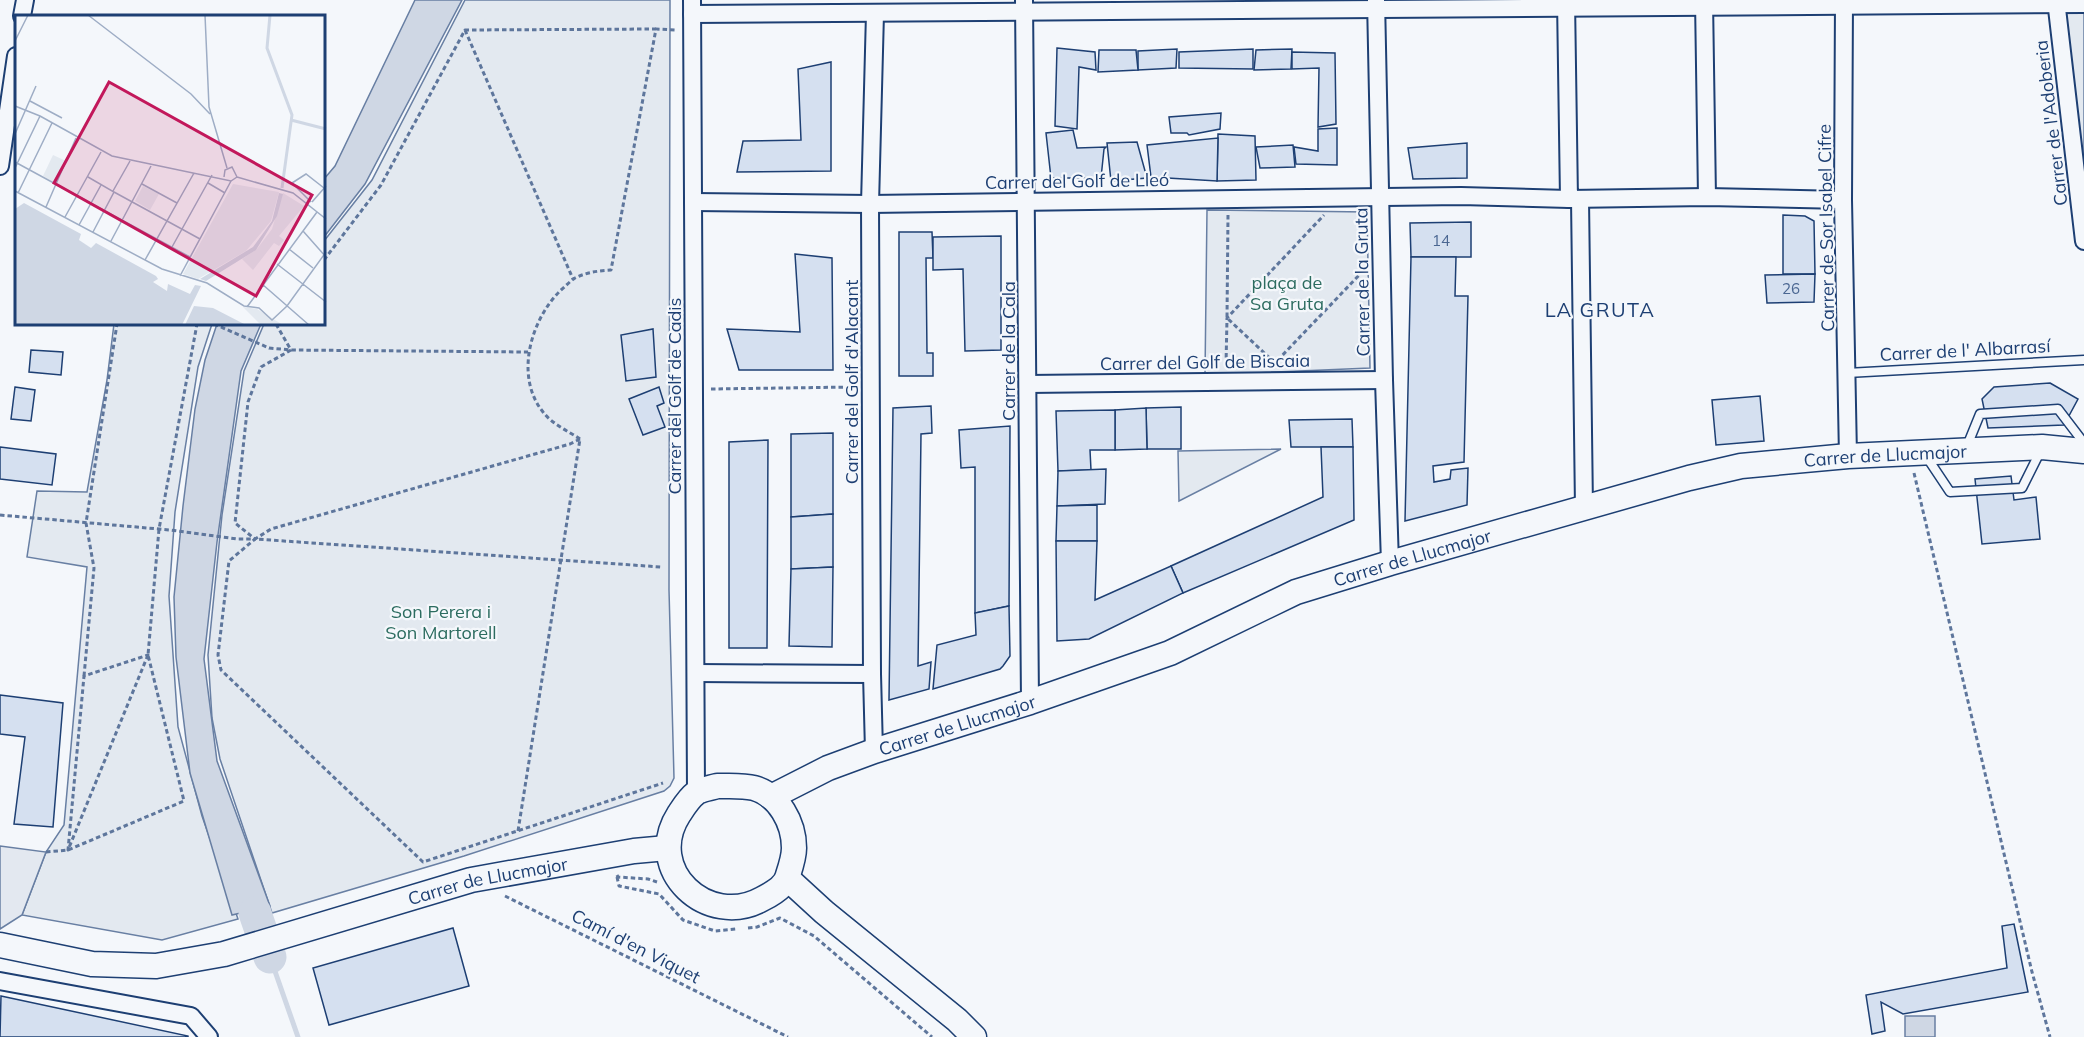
<svg xmlns="http://www.w3.org/2000/svg" width="2084" height="1037" font-family="Mulish,sans-serif">
<rect width="100%" height="100%" fill="#f4f7fb"/>
<!-- green -->
<g fill="#e3e9f0" stroke="#687fa3" stroke-width="1.5">
<polygon points="465,0 670,0 669,590 674,778 670,786 664,791 464,856 272,913 220,759 212,718 208,655 222,515 244,371 264,324 324,324 324,241 372,180"/>
<polygon points="2056,3 2084,4 2084,231"/>
<polygon points="1207,210 1367,212 1370,368 1205,375"/>
<polygon points="114,324 212,324 198,367 175,512 169,596 178,727 202,816 238,919 162,940 22,915 46,852 64,825 87,567 27,557 37,491 87,492 107,380"/>
<polygon points="1281,449 1179,501 1178,451"/>
</g>
<!-- parking -->
<polygon fill="#e3e8f0" stroke="#687fa3" stroke-width="1.5" points="0,846 46,852 22,915 0,929"/>
<!-- water -->
<g fill="#cfd7e4" stroke="#687fa3" stroke-width="1.5">
<polygon points="415,0 462,0 365,184 324,237 324,179 335,166"/>
<polygon points="217,324 261,324 241,371 217,542 204,659 217,761 270,906 232,915 190,773 176,657 174,597 183,506 195,409 205,360"/>
<rect x="1905" y="1016" width="30" height="21"/>
</g>
<g fill="none" stroke-linecap="round" stroke-linejoin="round">
<!-- stream -->
<polyline stroke="#cfd7e4" stroke-width="5" points="270,957 298,1037"/>
<!-- river -->
<polyline stroke="#cfd7e4" stroke-width="33" points="255,913 270,957"/>
</g>
<!-- building -->
<g fill="#d5e0f0" stroke="#1d3f73" stroke-width="1.5">
<polygon points="1057,48 1095,52 1096,70 1079,67 1077,129 1055,126"/>
<polygon points="1177,49 1176,68 1138,70 1138,51"/>
<polygon points="1253,49 1253,69 1179,68 1179,52"/>
<polygon points="1292,49 1291,69 1254,70 1256,50"/>
<polygon points="1099,50 1136,50 1138,70 1098,72"/>
<polygon points="1292,52 1335,53 1336,124 1318,127 1319,68 1292,69"/>
<polygon points="831,62 831,171 737,172 743,141 801,140 798,69"/>
<polygon points="1221,113 1220,129 1189,135 1187,133 1171,133 1169,117"/>
<polygon points="1337,128 1337,165 1296,164 1294,147 1318,151 1318,129"/>
<polygon points="1073,130 1077,148 1106,147 1104,149 1101,178 1051,178 1046,133"/>
<polygon points="1218,134 1255,136 1256,180 1217,181"/>
<polygon points="1218,138 1217,181 1151,177 1147,145"/>
<polygon points="1137,142 1147,178 1111,181 1107,143"/>
<polygon points="1467,143 1467,178 1413,179 1408,148"/>
<polygon points="1293,145 1295,167 1260,168 1256,147"/>
<polygon points="1783,215 1805,216 1814,221 1815,274 1783,274"/>
<polygon points="1471,222 1471,257 1411,257 1410,223"/>
<polygon points="899,232 932,232 933,258 926,258 927,353 933,353 933,376 899,376"/>
<polygon points="1001,236 1001,350 965,351 963,269 933,270 933,237"/>
<polygon points="795,254 832,258 833,370 739,370 727,329 800,332"/>
<polygon points="1411,257 1456,257 1455,296 1468,296 1464,462 1433,466 1434,482 1450,479 1451,470 1468,468 1467,505 1405,521"/>
<polygon points="1815,274 1814,302 1767,303 1765,275"/>
<polygon points="653,329 656,377 626,381 621,335"/>
<polygon points="31,350 63,352 61,375 29,372"/>
<polygon points="2050,383 2078,399 2064,425 1988,428 1982,399 1994,387"/>
<polygon points="15,387 35,390 31,421 11,419"/>
<polygon points="659,387 664,403 657,406 665,427 643,435 629,399"/>
<polygon points="1760,396 1764,441 1716,445 1712,400"/>
<polygon points="931,406 932,433 921,434 918,666 931,662 929,689 889,700 893,408"/>
<polygon points="1181,407 1181,449 1147,449 1146,408"/>
<polygon points="1146,408 1147,449 1115,450 1115,410"/>
<polygon points="1115,410 1115,450 1090,450 1091,470 1058,471 1056,411"/>
<polygon points="1352,419 1353,447 1291,447 1289,420"/>
<polygon points="1010,426 1009,606 975,613 975,467 961,468 959,430"/>
<polygon points="833,433 833,514 791,517 791,434"/>
<polygon points="768,440 767,648 729,648 729,442"/>
<polygon points="0,447 56,454 52,485 0,479"/>
<polygon points="1321,447 1353,447 1354,520 1183,593 1171,566 1323,497"/>
<polygon points="1106,469 1105,504 1057,506 1058,471"/>
<polygon points="2011,476 2014,500 2036,497 2040,539 1982,544 1975,479"/>
<polygon points="1097,505 1097,541 1056,541 1057,506"/>
<polygon points="833,514 833,567 791,569 791,517"/>
<polygon points="1056,541 1097,541 1095,600 1171,566 1183,593 1089,639 1057,641"/>
<polygon points="833,567 832,647 789,646 791,569"/>
<polygon points="1009,606 1010,656 1003,666 1000,669 933,689 937,645 976,635 975,613"/>
<polygon points="0,695 63,703 53,827 14,824 25,737 0,734"/>
<polygon points="2014,924 2028,992 1903,1014 1881,1002 1885,1031 1872,1034 1866,995 2007,968 2002,926"/>
<polygon points="453,928 469,986 329,1025 313,968"/>
<polygon points="1,996 188,1036 188,1037 0,1037"/>
</g>
<g fill="none" stroke-linecap="round" stroke-linejoin="round">
<!-- lane casing -->
<g stroke="#1d3f73" stroke-width="11">
<g id="lane">
<polyline points="1847,373 2084,360"/>
<polyline points="1967,446 1980,414 2058,409 2084,443"/>
<polyline points="1926,456 1950,492 2022,488 2041,450"/>
</g>
</g>
<!-- street casing -->
<g stroke="#1d3f73" stroke-width="20">
<g id="street">
<polyline points="692,0 696,792"/>
<polyline points="1024,0 1030,702"/>
<polyline points="1376,0 1384,380 1390,563"/>
<polyline points="1566,0 1569,199 1707,197 1843,200"/>
<polyline points="1704,0 1707,197"/>
<polyline points="1844,0 1843,200 1848,456"/>
<polyline points="2056,0 2084,241"/>
<polyline points="692,14 2084,4"/>
<polyline points="22,16 25,0"/>
<polyline points="0,166 16,56"/>
<polyline points="1580,199 1584,508"/>
<polyline points="693,202 870,204 1461,196 1569,199"/>
<polyline points="1028,384 1384,380"/>
<polyline points="696,673 872,674"/>
<polyline points="874,751 872,674 870,204 875,13"/>
<polyline points="0,981 191,1016 209,1037"/>
</g>
</g>
<!-- secondary casing -->
<g stroke="#1d3f73" stroke-width="27">
<g id="secondary">
<path d="M717,786C729,786 743,785 754,788C779,795 794,823 794,848C794,857 791,866 788,875C786,886 772,894 762,899C708,929 643,870 679,814C683,808 689,798 696,793C701,789 711,788 717,786Z"/>
<path id="s1" d="M771,797L828,768L874,751L1030,702L1170,653L1296,592L1390,563L1689,478L1741,466L1848,456L2042,447L2084,451"/>
<polyline points="788,879 824,912 957,1020 974,1037"/>
<path id="s2" d="M0,945L92,964L156,966L224,954L471,880L634,851L667,848"/>
</g>
</g>
<!-- path -->
<g stroke="#5e769c" stroke-width="3" stroke-dasharray="4.5 3" stroke-linecap="butt">
<polyline points="465,30 573,279"/>
<polyline points="1228,215 1227,318 1275,363 1363,271"/>
<polyline points="324,260 381,185 465,30 656,29"/>
<polyline points="214,324 269,348 291,350 528,352"/>
<polyline points="276,324 291,350 261,367 248,402 235,523 255,539 229,561 218,655 221,670 423,862 663,783"/>
<polyline points="1226,365 1227,318 1324,215"/>
<polyline points="711,389 854,387"/>
<polyline points="580,439 570,444 271,529 255,539 661,567"/>
<path d="M580,439C568,431 552,424 543,412C514,376 531,319 561,290C566,286 570,281 575,278C587,272 598,271 611,270L656,29L675,30"/>
<polyline points="1914,473 2032,972 2050,1037"/>
<polyline points="0,515 170,530 237,539 255,539"/>
<polygon points="148,655 68,850 84,676"/>
<polyline points="84,676 94,568 86,523 117,324"/>
<polyline points="518,831 580,439"/>
<polyline points="46,852 68,850 184,801 148,655 159,529 197,324"/>
<polyline points="617,875 618,877 648,879 657,882"/>
<polyline points="617,877 619,886 659,894 683,920 715,931 736,929"/>
<polyline points="505,896 788,1037"/>
<polyline points="748,928 757,927 780,918 814,936 932,1037"/>
</g>
<!-- lane -->
<use href="#lane" stroke="#f4f7fb" stroke-width="8"/>
<!-- street -->
<use href="#street" stroke="#f4f7fb" stroke-width="16"/>
<!-- secondary -->
<use href="#secondary" stroke="#f4f7fb" stroke-width="24"/>
</g>
<g text-anchor="middle" dominant-baseline="central" stroke-width="4.5" stroke-linejoin="round" paint-order="stroke">
<!-- number labels -->
<g font-size="15" fill="#4b6792">
<text x="1441" y="240">14</text>
<text x="1791" y="288">26</text>
</g>
<!-- street labels -->
<g font-size="18" fill="#1d3f73" stroke="#f4f7fb">
<text transform="translate(2051 123) rotate(-97)">Carrer de l'Adoberia</text>
<text transform="translate(1077 181) rotate(-1)">Carrer del Golf de Lleó</text>
<text transform="translate(1826 228) rotate(-91)">Carrer de Sor Isabel Cifre</text>
<text transform="translate(1362 282) rotate(-91)">Carrer de la Gruta</text>
<text transform="translate(1965 350) rotate(-3)">Carrer de l' Albarrasí</text>
<text transform="translate(1008 351) rotate(-90)">Carrer de la Cala</text>
<text transform="translate(1205 362) rotate(-1)">Carrer del Golf de Biscaia</text>
<text transform="translate(851 382) rotate(-90)">Carrer del Golf d'Alacant</text>
<text transform="translate(674 396) rotate(-90)">Carrer del Golf de Cadis</text>
<text stroke="none"><textPath href="#s1" startOffset="1172">Carrer de Llucmajor</textPath></text>
<text stroke="none"><textPath href="#s1" startOffset="686">Carrer de Llucmajor</textPath></text>
<text stroke="none"><textPath href="#s1" startOffset="200">Carrer de Llucmajor</textPath></text>
<text stroke="none"><textPath href="#s2" startOffset="501">Carrer de Llucmajor</textPath></text>
<text transform="translate(636 946) rotate(27)">Camí d'en Viquet</text>
</g>
<!-- park labels -->
<g font-size="18" fill="#2c6c60" stroke="#f4f7fb">
<text x="1287" y="282">plaça de<tspan x="1287" dy="21">Sa Gruta</tspan></text>
<text x="441" y="611">Son Perera i<tspan x="441" dy="21">Son Martorell</tspan></text>
</g>
<!-- neighbourhood labels -->
<g font-size="20" letter-spacing="1.5" fill="#1d3f73" stroke="#f4f7fb">
<text x="1600" y="309">LA GRUTA</text>
</g>
</g>
<!-- overview -->
<g transform="translate(15 15)">
<rect width="310" height="310" fill="#f4f7fb"/>
<path d="M38,140L51,146L41,169L28,161ZM218,169L264,177L256,206L231,236L183,264L168,259ZM128,171L144,179L135,195L120,186ZM268,178L289,191L264,221L269,225L264,231L259,228L238,255L227,244L242,234L257,214ZM228,292L242,294L268,310H246Z" fill="#e3e9f0"/>
<path d="M264,178L268,179L262,201L241,235L191,266L185,264L238,232L257,206ZM9,188L66,219L64,225L76,233L81,228L141,261L143,264L138,267L152,276L153,269L175,279L180,270L186,271L167,310H0V194ZM179,291L198,293L231,310H170Z" fill="#cfd7e4"/>
<path fill="none" stroke="#cfd7e4" stroke-width="3" d="M255,0L252,33L277,100L267,173M276,105L311,114"/>
<path fill="none" stroke="#9eadc5" stroke-width="1.5" d="M73,0L176,79L195,99M190,0L194,92L212,153M0,26L13,0M15,86L47,103M0,91L25,101L97,141L216,166L222,162M0,119L21,71M0,147L175,242M0,153L25,101M73,162L99,177L78,217M209,162L210,155L217,152L222,162M222,162L278,178L311,204M193,168L210,178M127,169L162,188M0,176L147,254L192,268L229,291L244,293L257,305L272,291L311,237M98,176L115,146M99,177L185,224M3,178L37,108M296,187L277,168L291,159L309,173M297,187L311,171M31,192L61,123M50,202L86,137M64,210L86,170M288,216L311,242M96,226L136,151M157,232L197,160M274,234L298,253M130,245L179,158M262,249L311,287M165,261L216,166M247,269L294,310M232,292L302,197"/>
<path fill="#c2185b" fill-opacity="0.15" stroke="#c2185b" stroke-width="3" d="M94,67L297,180L241,281L39,168Z"/>
<rect width="310" height="310" fill="none" stroke="#1d3f73" stroke-width="3"/>
</g>
</svg>
